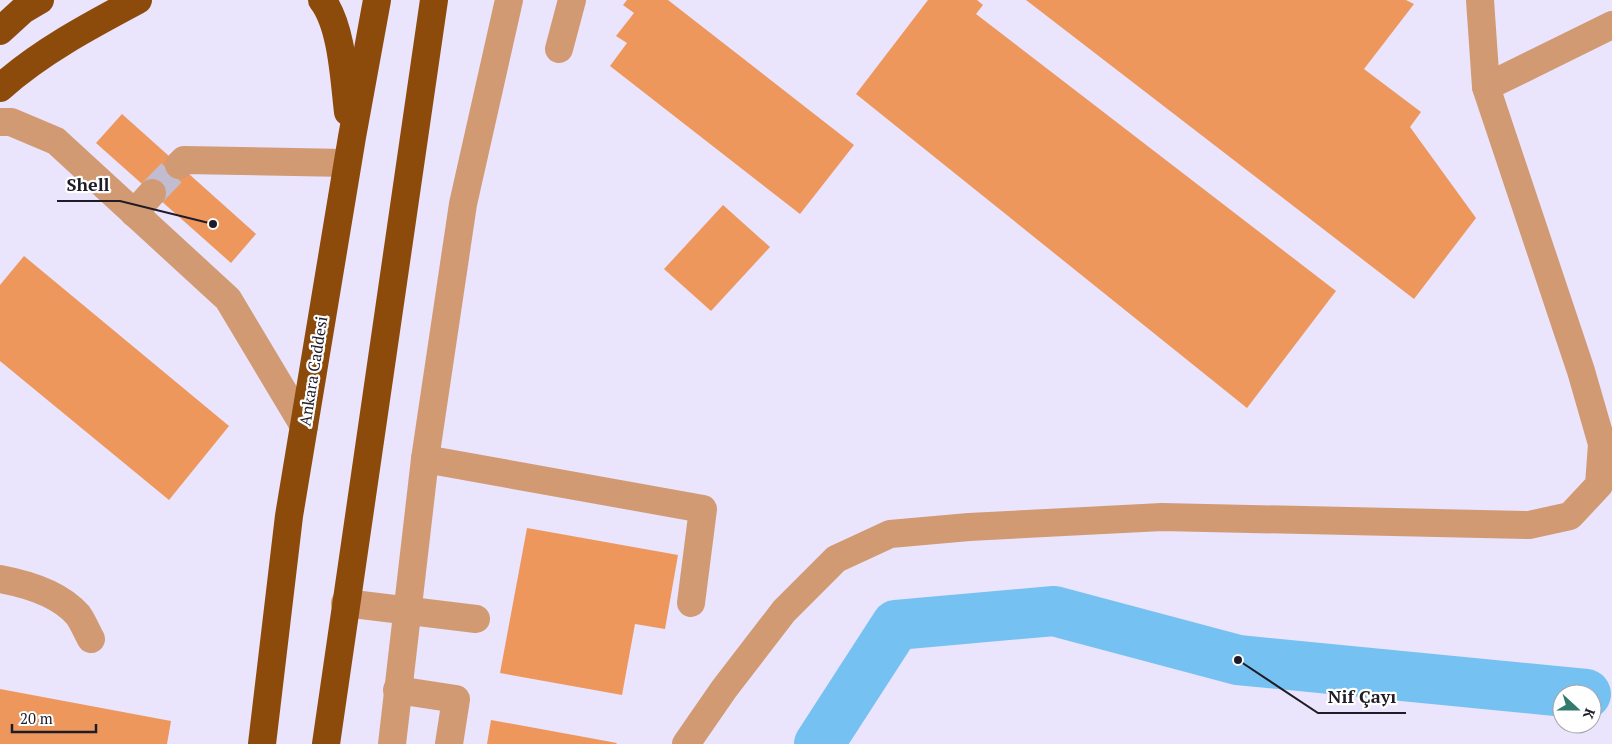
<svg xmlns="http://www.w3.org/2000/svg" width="1612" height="744" font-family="'PT Serif',serif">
<rect width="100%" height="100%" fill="#eae4fc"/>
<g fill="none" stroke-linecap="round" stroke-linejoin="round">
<!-- river -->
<polyline stroke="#75c1f1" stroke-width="50" points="819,744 896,625 1054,611 1238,660 1586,694"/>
</g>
<!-- building -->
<g fill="#ed975d">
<polygon points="627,0 668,0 854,145 800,214 610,66 627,43 616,36 634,13 623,5"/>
<polygon points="928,0 977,0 983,5 976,14 1336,291 1247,408 856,94"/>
<polygon points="1026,0 1406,0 1414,4 1364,69 1421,112 1410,127 1476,218 1414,299"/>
<polygon points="122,114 256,234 231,263 96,143"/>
<polygon points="723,205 770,247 711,311 664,269"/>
<polygon points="24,256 229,426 169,500 0,361 0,285"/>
<polygon points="527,528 678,555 665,629 635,624 622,695 500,673"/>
<polygon points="0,689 171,721 167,744 0,744"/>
<polygon points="491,720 617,743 616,744 487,744"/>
</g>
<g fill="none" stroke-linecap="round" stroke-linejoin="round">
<!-- minor-tunnel -->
<polyline stroke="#c2bcd1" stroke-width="28" stroke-dasharray="28 14" stroke-linecap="butt" points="152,193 179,165"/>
<!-- minor -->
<g stroke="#d19a73" stroke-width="28">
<polyline points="559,49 572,0"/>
<polyline points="1486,87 1612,25"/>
<polyline points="0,122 11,122 56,141 228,299 304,426"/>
<polyline points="179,165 184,160 347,163"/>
<polyline points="134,213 152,193"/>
<polyline points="425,459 703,509 691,603"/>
<path d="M0,579C27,584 59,593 78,615C83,622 87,632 91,639"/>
<polyline points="345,603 476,619"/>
<polyline points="397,690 456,699 449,744"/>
<polyline points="392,744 425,459 463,204 509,0"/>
<polyline points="686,744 724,689 784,611 836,559 890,534 969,527 1162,517 1529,525 1570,516 1599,485 1602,444 1581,371 1486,87 1480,0"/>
</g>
<!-- highway -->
<g stroke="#8d4b0b" stroke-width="28">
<path d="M322,0C342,26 344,79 348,112"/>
<polyline points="0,31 23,10 40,0"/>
<path d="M0,88C40,52 91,25 138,0"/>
<polyline points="262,744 289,516 352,137 377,0"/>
<polyline points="326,744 434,0"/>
</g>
</g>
<g text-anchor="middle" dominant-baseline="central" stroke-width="4.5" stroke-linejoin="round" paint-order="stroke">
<!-- street labels -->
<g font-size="16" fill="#201c27" stroke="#fff">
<text transform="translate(313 371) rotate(-81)">Ankara Caddesi</text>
</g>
</g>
<!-- callouts -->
<path fill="none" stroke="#201c27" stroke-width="2" d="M213 224L120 201H57M1238 660L1318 713H1406"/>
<g fill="#201c27" stroke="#fff" stroke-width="2">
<circle cx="213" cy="224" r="5"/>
<circle cx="1238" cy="660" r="5"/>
</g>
<g font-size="18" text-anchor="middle" font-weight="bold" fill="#201c27" stroke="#fff" stroke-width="4.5" stroke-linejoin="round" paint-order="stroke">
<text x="88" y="191">Shell</text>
<text x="1362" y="703">Nif Çayı</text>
</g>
<!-- north arrow -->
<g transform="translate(1577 709) rotate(111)"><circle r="24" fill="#ffffff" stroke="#a6a4a9"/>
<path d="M0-4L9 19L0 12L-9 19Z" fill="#34796d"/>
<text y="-8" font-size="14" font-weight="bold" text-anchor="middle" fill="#201c27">K</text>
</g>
<!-- scale -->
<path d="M12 724v8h84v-8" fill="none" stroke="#201c27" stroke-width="2.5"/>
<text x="20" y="724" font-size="15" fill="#201c27" stroke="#ffffff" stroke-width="4" paint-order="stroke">20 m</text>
</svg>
